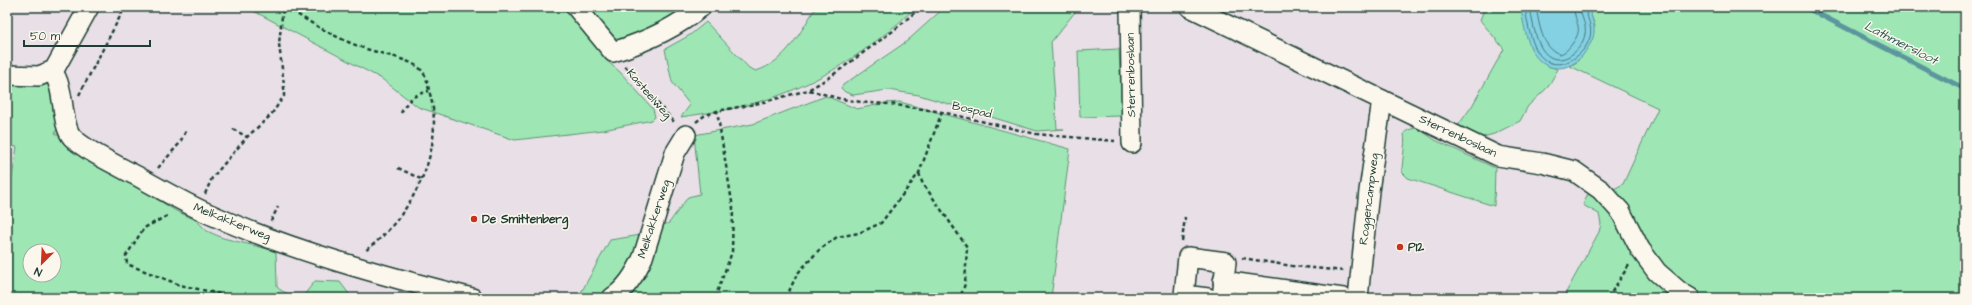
<svg xmlns="http://www.w3.org/2000/svg" width="1972" height="305" font-family="'Architects Daughter',sans-serif">
<rect width="100%" height="100%" fill="#e8e0e6"/>
<filter id="ink" filterUnits="userSpaceOnUse"><feTurbulence type="fractalNoise" baseFrequency=".025" numOctaves="2"/><feDisplacementMap in="SourceGraphic" scale="8" xChannelSelector="R" yChannelSelector="G"/><feConvolveMatrix kernelMatrix="1 2 1 2 8 2 1 2 1" color-interpolation-filters="sRGB"/></filter>
<g filter="url(#ink)">
<!-- green -->
<g fill="#9ee7b5" stroke="#5e9274" fill-rule="evenodd">
<polygon points="246,7 566,7 598,45 606,60 620,72 653,109 655,117 652,120 603,130 515,140 418,107 382,79"/>
<polygon points="588,7 691,7 621,44"/>
<path d="M816,7H916C872,49 817,86 758,102C733,110 706,113 681,117L690,105L672,82L665,49L690,35L706,22L749,68L756,71C786,62 801,31 816,7Z"/>
<polygon points="945,7 1079,7 1051,42 1057,129 1064,129 1037,131 919,95 888,90 853,95 845,92 841,88 843,85 906,42"/>
<polygon points="1485,7 1521,7 1547,66 1558,69 1548,87 1528,106 1520,121 1494,134 1476,139 1457,127 1472,106 1504,49 1480,20"/>
<polygon points="1588,7 1965,7 1965,298 1563,298 1599,232 1601,224 1599,214 1583,205 1587,195 1614,189 1623,184 1658,108 1570,66 1577,62 1595,26"/>
<polygon points="1119,49 1122,116 1080,117 1078,51"/>
<path d="M54,83L67,113L55,133L131,183L176,211L196,220L207,231L223,238L276,251L277,287C284,294 293,295 304,295L315,281L340,282L352,298H7V207L17,147L7,146V85ZM30,251H54V275H30Z"/>
<polygon points="826,96 857,109 886,103 900,102 1070,149 1051,298 578,298 610,240 635,236 669,223 688,197 700,194 694,135 753,124"/>
<path d="M1415,128L1419,129L1435,140L1495,168L1494,206L1408,178L1402,172C1402,158 1406,146 1404,133L1408,130Z"/>
</g>
<!-- water -->
<path fill="#84d1e3" stroke="#5c969d" d="M1588,7C1590,13 1594,21 1594,28C1595,39 1589,46 1583,55C1570,71 1547,74 1534,54C1527,44 1522,19 1521,7Z"/>
<g fill="none" stroke-linecap="round" stroke-linejoin="round">
<!-- shore -->
<g stroke="#47787a" stroke-width="1">
<path d="M1525,7C1527,21 1530,39 1537,51C1552,77 1584,59 1590,37C1593,26 1586,17 1585,7"/>
<path d="M1530,7C1532,20 1535,38 1542,49C1556,71 1582,53 1585,34C1587,24 1580,16 1580,7"/>
<path d="M1536,7C1539,23 1542,49 1560,54C1566,52 1568,49 1572,44C1585,27 1574,24 1574,7"/>
</g>
<!-- stream -->
<polyline stroke="#5c969d" stroke-width="5" points="1805,7 1965,89"/>
<!-- street casing -->
<g stroke="#1f3d34" stroke-width="22">
<g id="street">
<path d="M576,7L613,52C645,42 675,29 701,7"/>
<polyline points="1130,7 1132,143"/>
<polyline points="1190,7 1498,156 1542,163 1574,171 1601,190 1621,212 1640,249 1657,272 1680,292 1690,298"/>
<path d="M52,71C66,88 60,123 72,137C84,150 120,167 137,176C160,189 183,202 207,213C289,250 384,276 472,298"/>
<polyline points="7,75 39,76 54,70 89,7"/>
<polyline points="1223,281 1343,298"/>
<path d="M612,298C627,288 636,273 643,257L675,153L686,135"/>
<polyline points="1208,298 1184,295 1188,257 1226,262 1222,298"/>
<polyline points="1358,298 1369,191 1382,100"/>
</g>
</g>
<!-- path -->
<g stroke="#1f3d34" stroke-width="2.5" stroke-dasharray="4 3" stroke-linecap="butt">
<path d="M286,7C309,22 332,36 358,46C375,53 404,57 418,67C428,75 427,84 430,94C446,151 411,217 365,251"/>
<polyline points="625,66 675,123"/>
<polyline points="809,90 841,99 868,103 890,104 942,112 1036,134 1115,141"/>
<polyline points="79,95 125,7"/>
<path d="M401,113C408,99 414,95 429,91"/>
<polyline points="696,122 704,116 717,111 760,103 808,90 830,77 893,31 921,7"/>
<polyline points="233,129 247,137"/>
<polyline points="158,168 179,144 186,131"/>
<polyline points="398,168 421,179"/>
<polyline points="919,173 922,182 967,247 965,284 960,298"/>
<polyline points="205,194 212,178 247,137 271,115 284,96 284,85 279,44 283,7"/>
<polyline points="167,216 144,228 126,256 127,264 180,285 238,298"/>
<polyline points="271,221 278,207"/>
<polyline points="1182,241 1185,217"/>
<polyline points="1242,258 1292,266 1345,271"/>
<polyline points="7,298 8,298"/>
<polyline points="715,298 732,252 733,208 717,111"/>
<polyline points="786,298 797,274 819,250 837,237 859,233 881,223 919,173 942,112"/>
<polyline points="1608,298 1629,265"/>
</g>
<!-- street -->
<use href="#street" stroke="#fbf7ec" stroke-width="19"/>
</g>
</g>
<!-- markers -->
<g fill="#c8321e" stroke="#fbf7ec" stroke-width="1.5">
<circle cx="474" cy="219" r="4"/>
<circle cx="1400" cy="247" r="4"/>
</g>
<g text-anchor="middle" dominant-baseline="central" stroke-width="3" stroke-linejoin="round" paint-order="stroke">
<!-- street labels -->
<g font-size="12" fill="#1f3d34" stroke="#fbf7ec">
<text transform="translate(1131 75) rotate(-91)">Sterrenboslaan</text>
<text transform="translate(649 94) rotate(49)">Kasteelweg</text>
<text transform="translate(972 110) rotate(13)">Bospad</text>
<text transform="translate(1458 136) rotate(25)">Sterrenboslaan</text>
<text transform="translate(1369 199) rotate(-83)">Roggencampweg</text>
<text transform="translate(654 219) rotate(-72)">Melkakkerweg</text>
<text transform="translate(232 222) rotate(22)">Melkakkerweg</text>
</g>
<!-- poi labels -->
<g font-size="12" font-weight="bold" fill="#1f3d34" stroke="#fbf7ec" text-anchor="start">
<text x="482" y="219">De Smittenberg</text>
<text x="1408" y="247">P12</text>
</g>
<!-- water labels -->
<g font-size="13" font-style="italic" fill="#335b57" stroke="#fbf7ec">
<text transform="translate(1901 43) rotate(27)">Lathmersloot</text>
</g>
</g>
<!-- margin -->
<rect width="1972" height="305" fill="none" stroke="#fbf7ec" stroke-width="24"/>
<rect x="12" y="12" width="1948" height="281" fill="none" stroke="#1f3d34" stroke-width="1.5" filter="url(#ink)"/>
<!-- north arrow -->
<g transform="translate(42 263) rotate(204)"><circle r="19" fill="#fbf7ec" stroke="#a3ada2"/>
<path d="M0-3L7 15L0 10L-7 15Z" fill="#c8321e"/>
<text y="-6" font-size="11" font-weight="bold" text-anchor="middle" fill="#1f3d34">N</text>
</g>
<!-- scale -->
<path d="M24 40v6h126v-6" fill="none" stroke="#1f3d34" stroke-width="2"/>
<text x="30" y="40" font-size="12" fill="#1f3d34" stroke="#fbf7ec" stroke-width="3" paint-order="stroke">50 m</text>
</svg>
